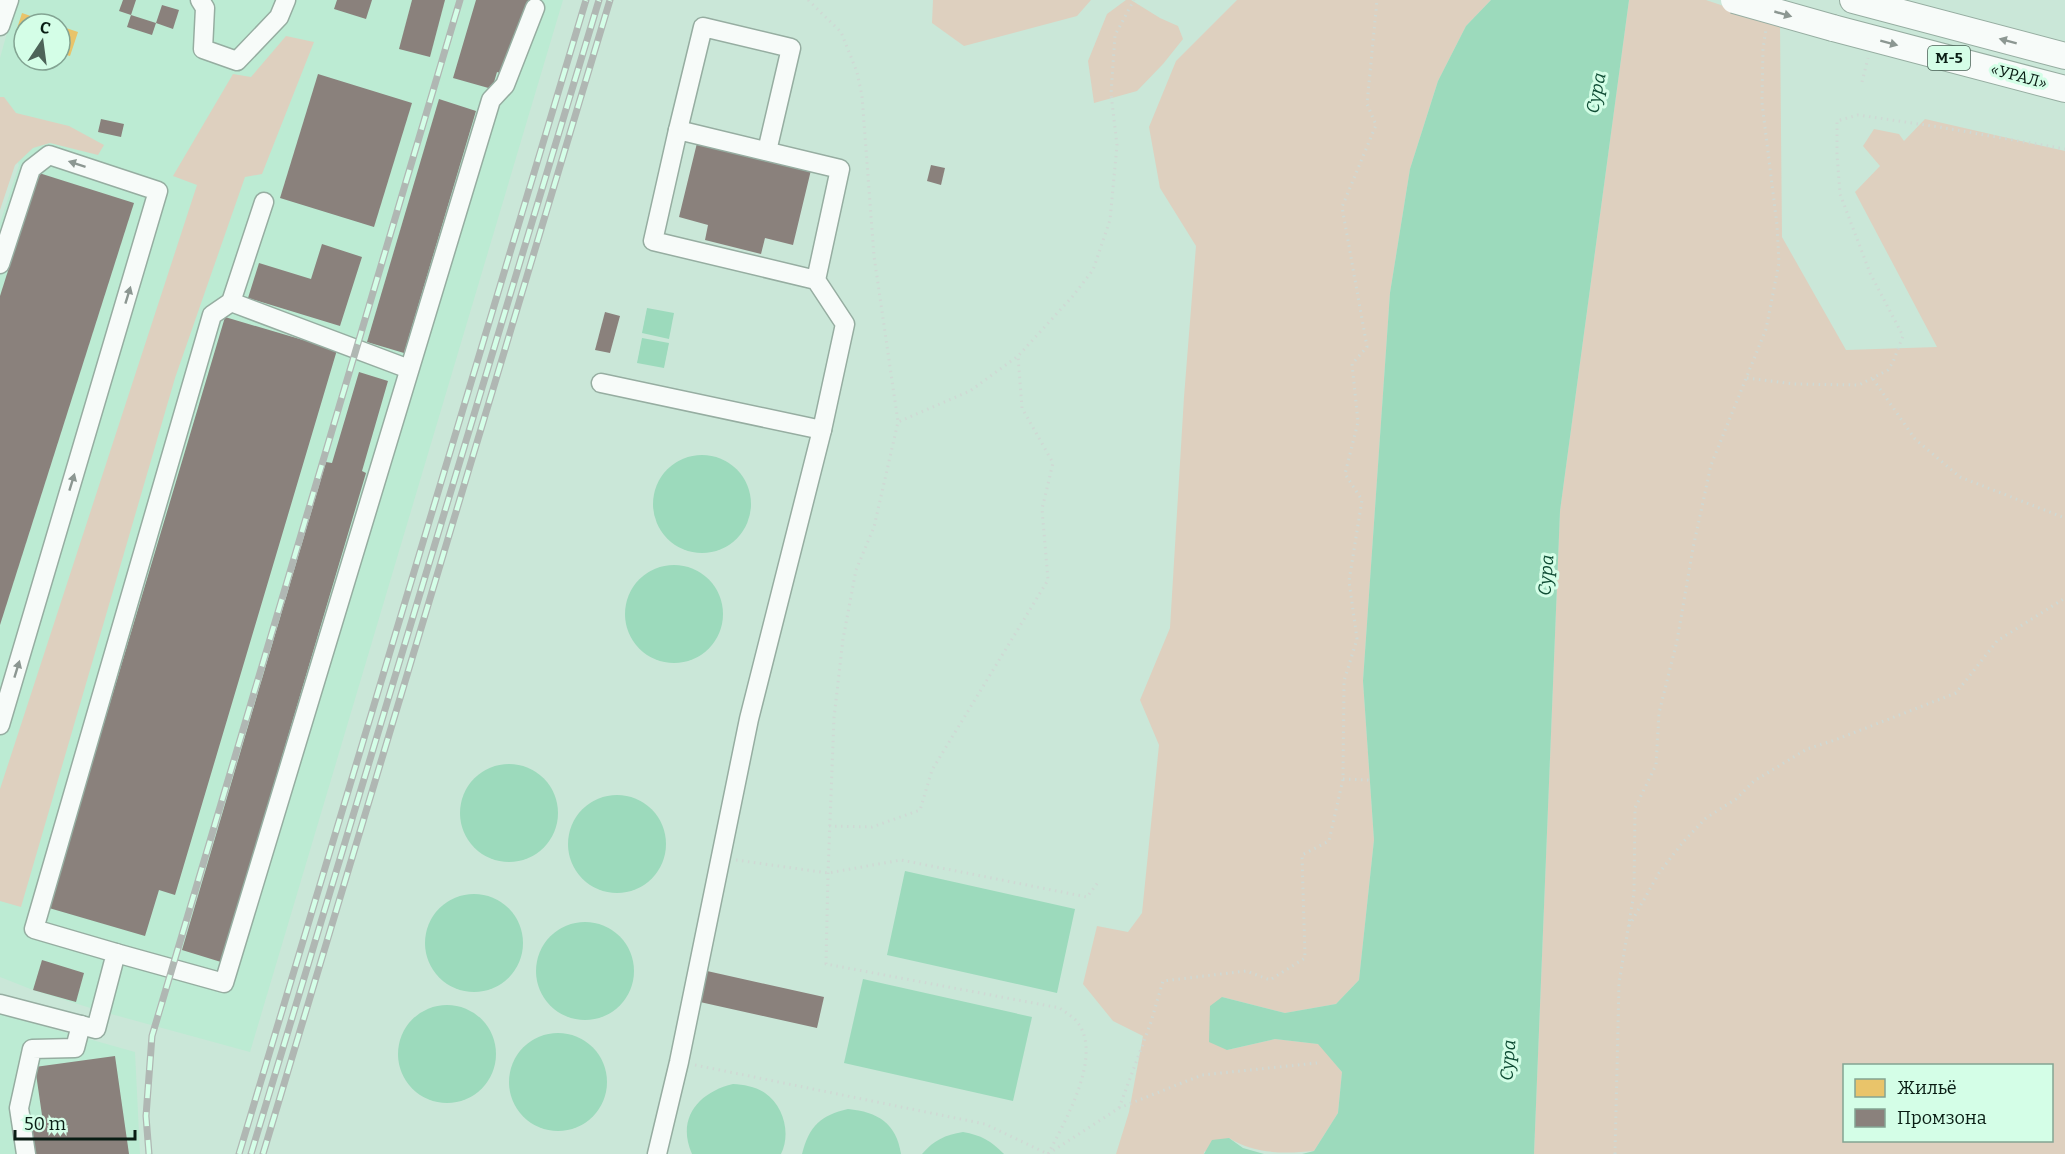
<svg xmlns="http://www.w3.org/2000/svg" width="2065" height="1154" font-family="Bitter,serif">
<rect width="100%" height="100%" fill="#cae7d8"/>
<!-- built -->
<g fill="#bcebd3" fill-rule="evenodd">
<path d="M16,0H563L250,1052L100,1011L33,990L0,977V223L19,165L0,122V58ZM24,24H60V60H24Z"/>
<polygon points="0,1014 135,1052 140,1154 0,1154"/>
</g>
<!-- green -->
<g fill="#ded0bf" fill-rule="evenodd">
<polygon points="933,0 1091,0 1077,16 964,46 932,23"/>
<polygon points="1126,0 1131,0 1160,18 1178,26 1183,39 1163,64 1137,91 1094,103 1088,61 1107,14"/>
<path d="M1237,0H1491L1466,26L1438,81L1410,169L1390,293L1363,681L1374,840L1359,980L1336,1004L1285,1013L1222,997L1227,1050L1275,1039L1319,1044L1342,1072L1338,1113L1314,1151C1284,1154 1254,1154 1229,1138L1204,1152V1154H1116L1129,1112L1143,1036L1113,1021L1083,984L1097,926L1128,932L1142,913L1159,745L1140,700L1170,628L1184,397L1196,246L1160,188L1149,127L1176,61Z"/>
<path d="M1629,0H1706L1780,25L1782,237L1846,350L1937,347L1855,192L1880,166L1863,146L1874,129L1899,134L1904,141L1925,119L2065,151V1154H1534L1560,511ZM1844,1066H2052V1140H1844Z"/>
<polygon points="286,36 314,42 262,174 245,177 175,378 21,907 0,901 0,789 197,185 173,176 233,74 251,77"/>
<polygon points="0,97 4,97 16,113 69,126 104,145 98,155 50,143 33,148 15,165 0,210"/>
</g>
<!-- water -->
<g fill="#9cdabc">
<polygon points="1491,0 1629,0 1560,511 1534,1154 1302,1154 1314,1151 1338,1113 1342,1072 1318,1044 1275,1039 1227,1050 1209,1042 1210,1006 1222,997 1285,1013 1336,1004 1359,980 1374,840 1363,681 1390,293 1410,169 1438,81 1466,26"/>
<polygon points="647,308 674,313 669,339 642,333"/>
<polygon points="642,338 669,343 664,368 637,363"/>
<circle cx="702" cy="504" r="49"/>
<circle cx="674" cy="614" r="49"/>
<circle cx="509" cy="813" r="49"/>
<circle cx="617" cy="844" r="49"/>
<polygon points="905,871 1075,909 1057,993 887,955"/>
<circle cx="474" cy="943" r="49"/>
<circle cx="585" cy="971" r="49"/>
<polygon points="863,979 1032,1017 1013,1101 844,1063"/>
<circle cx="447" cy="1054" r="49"/>
<circle cx="558" cy="1082" r="49"/>
<path d="M733,1084C744,1085 755,1086 765,1093C784,1106 791,1134 781,1154H692C676,1118 699,1092 733,1084Z"/>
<path d="M848,1109C878,1112 896,1123 901,1154H802C809,1126 821,1115 848,1109Z"/>
<path d="M963,1132C981,1135 991,1141 1004,1154H922C934,1140 945,1135 963,1132Z"/>
<polygon points="1229,1138 1243,1148 1264,1154 1204,1154 1212,1140"/>
</g>
<!-- homes -->
<g fill="#e9c46a">
<polygon points="22,13 54,24 24,24 24,41 14,38"/>
<polygon points="60,26 78,32 70,56 60,53"/>
</g>
<!-- industry -->
<g fill="#8a817c">
<polygon points="123,0 136,0 131,15 119,11"/>
<polygon points="337,0 372,0 366,19 334,9"/>
<polygon points="412,0 445,0 430,57 399,49"/>
<polygon points="476,0 529,0 507,75 497,72 492,89 453,78"/>
<polygon points="162,5 179,10 173,29 156,23"/>
<polygon points="131,15 156,23 152,35 127,27"/>
<polygon points="318,74 412,103 374,227 280,198"/>
<polygon points="439,99 476,111 404,353 367,342"/>
<polygon points="101,119 124,124 121,137 98,132"/>
<polygon points="697,143 811,170 793,245 765,238 761,254 705,240 708,225 679,217"/>
<polygon points="931,165 945,168 941,185 927,181"/>
<polygon points="39,173 134,203 0,625 0,296"/>
<polygon points="322,244 362,257 340,326 248,298 259,263 311,279"/>
<polygon points="605,312 620,316 610,353 595,350"/>
<polygon points="225,317 337,350 175,895 159,890 145,936 49,908"/>
<polygon points="359,372 388,381 362,471 366,473 221,962 182,950 326,462 332,463"/>
<polygon points="42,960 84,973 76,1002 33,990"/>
<polygon points="707,971 824,997 817,1028 700,1002"/>
<polygon points="115,1056 129,1154 32,1154 28,1124 43,1122 35,1067"/>
</g>
<g fill="none" stroke-linecap="round" stroke-linejoin="round">
<!-- minor casing -->
<g stroke="#96ada1" stroke-width="21">
<g id="minor">
<polyline points="200,0 205,8 203,49 237,61 279,17 286,0"/>
<polyline points="0,26 9,0"/>
<polyline points="678,130 703,27 791,48 767,151"/>
<polyline points="0,264 31,169 49,155 158,191 0,725"/>
<polyline points="231,302 409,369"/>
<polyline points="601,383 822,430"/>
<polyline points="116,953 224,983 491,100 505,85 535,8"/>
<polyline points="0,1004 96,1029 116,953 34,929 212,315 231,302 264,202"/>
<polyline points="26,1154 19,1108 32,1049 75,1048 81,1025"/>
<polyline points="657,1154 679,1062 749,719 822,430 845,324 816,280 653,241 678,130 840,169 816,280"/>
</g>
</g>
<!-- highway casing -->
<g stroke="#96ada1" stroke-width="28">
<g id="highway">
<polyline points="1853,0 2065,56"/>
<polyline points="1833,28 2065,89"/>
</g>
</g>
<!-- path -->
<g stroke="#cfd9d4" stroke-width="3" stroke-dasharray="1.5 4.5" stroke-linecap="butt">
<polyline points="808,0 841,32 857,72 862,96 874,256 898,422"/>
<polyline points="1862,82 1868,58"/>
<polyline points="1747,378 1794,384 1859,385 1888,370 1893,362 1903,336 1870,273 1840,194 1837,154 1837,121 1858,115 1939,127 2065,149"/>
<polyline points="1873,379 1915,439 1960,477 2065,518"/>
<polyline points="1343,779 1369,780"/>
<polyline points="829,826 872,827 920,810 932,770 1048,580 1042,509 1053,463 1022,408 1018,356"/>
<polyline points="736,860 828,873 901,860 1087,897 1099,881"/>
<polyline points="1629,926 1659,873 1683,842 1706,818 1736,799 1754,781 1807,749 1835,740 1956,693 1997,641 2065,598"/>
<polyline points="695,1065 985,1124 1048,1154 1119,1108 1202,1075 1317,1063"/>
<polyline points="1119,1108 1151,1022 1163,981 1246,971 1270,980 1305,958 1302,855 1329,841 1343,779 1344,681 1357,639 1349,581 1362,500 1345,474 1358,422 1352,364 1367,347 1342,207 1376,125 1367,104 1377,0"/>
<path d="M1048,1154C1064,1123 1103,1057 1078,1023C1074,1017 1066,1013 1060,1008L826,964L828,873L834,718L843,639L856,570L874,527L898,422L970,391L1018,356L1072,297L1093,270L1110,220L1117,145L1111,94L1115,35L1134,0"/>
<polyline points="1615,1154 1619,983 1634,893 1635,808 1656,765 1659,713 1677,641 1693,548 1711,465 1766,329 1779,263 1777,225 1762,103 1763,49 1766,29"/>
</g>
<!-- minor -->
<use href="#minor" stroke="#f7fbf9" stroke-width="18"/>
<!-- highway -->
<use href="#highway" stroke="#f7fbf9" stroke-width="26"/>
<!-- rail casing -->
<g stroke="#b0b7b3" stroke-width="7">
<g id="rail">
<polyline points="149,1154 146,1116 152,1036 460,0"/>
<polyline points="239,1154 586,0"/>
<polyline points="251,1154 599,0"/>
<polyline points="263,1154 610,0"/>
</g>
</g>
<!-- rail -->
<use href="#rail" stroke="#d4fee7" stroke-width="4.5" stroke-dasharray="14" stroke-linecap="butt"/>
<!-- highway-bridge casing -->
<g stroke="#96ada1" stroke-width="28" stroke-linecap="butt">
<polyline id="highway-bridge" points="1734,0 1833,28"/>
</g>
<!-- highway-bridge -->
<use href="#highway-bridge" stroke="#f7fbf9" stroke-width="26"/>
</g>
<!-- one-way arrows -->
<defs><path id="oneway-solid" d="M-6-.8H1V-3.2L6.5 0L1 3.2V.8H-6Z" transform="scale(1.5)"/></defs>
<g fill="#8c9792">
<use href="#oneway-solid" transform="translate(1783 14) rotate(16)"/>
<use href="#oneway-solid" transform="translate(2008 41) rotate(-165)"/>
<use href="#oneway-solid" transform="translate(1889 43) rotate(15)"/>
<use href="#oneway-solid" transform="translate(77 164) rotate(-162)"/>
<use href="#oneway-solid" transform="translate(128 295) rotate(-73)"/>
<use href="#oneway-solid" transform="translate(72 482) rotate(-73)"/>
<use href="#oneway-solid" transform="translate(17 669) rotate(-73)"/>
</g>
<g text-anchor="middle" dominant-baseline="central" stroke-width="6" stroke-linejoin="round" paint-order="stroke">
<!-- shield labels -->
<rect fill="#d4fee7" stroke="#466053" stroke-width="1.5" x="1928" y="46" width="42" height="24" rx="4.5"/>
<g font-size="15" font-weight="bold" fill="#091d14">
<text x="1949" y="58">М-5</text>
</g>
<!-- street labels -->
<g font-size="16" fill="#091d14" stroke="#d4fee7">
<text transform="translate(2019 76) rotate(15)">«УРАЛ»</text>
</g>
<!-- water labels -->
<g font-size="18" font-style="italic" fill="#104d35" stroke="#d4fee7">
<text transform="translate(1596 93) rotate(-79)">Сура</text>
<text transform="translate(1546 575) rotate(-86)">Сура</text>
<text transform="translate(1508 1060) rotate(-86)">Сура</text>
</g>
</g>
<!-- legend -->
<rect x="1843" y="1064" width="210" height="78" fill="#d4fee7" stroke="#83a493" stroke-width="1.5"/>
<rect x="1855" y="1079" width="30" height="18" fill="#e9c46a" stroke="#83a493" stroke-width="1.5"/>
<text x="1897" y="1094" font-size="18" fill="#091d14">Жильё</text>
<rect x="1855" y="1109" width="30" height="18" fill="#8a817c" stroke="#83a493" stroke-width="1.5"/>
<text x="1897" y="1124" font-size="18" fill="#091d14">Промзона</text>
<!-- north arrow -->
<g transform="translate(42 42) rotate(13)"><circle r="28" fill="#d4fee7" stroke="#83a493" stroke-width="1.5"/>
<path d="M0-4.5L10 22L0 15L-10 22Z" fill="#4d6459"/>
<text y="-9" font-size="16" font-weight="bold" text-anchor="middle" fill="#091d14">С</text>
</g>
<!-- scale -->
<path d="M15 1130v9h120v-9" fill="none" stroke="#091d14" stroke-width="3"/>
<text x="24" y="1130" font-size="18" fill="#091d14" stroke="#d4fee7" stroke-width="4.5" paint-order="stroke">50 m</text>
</svg>
